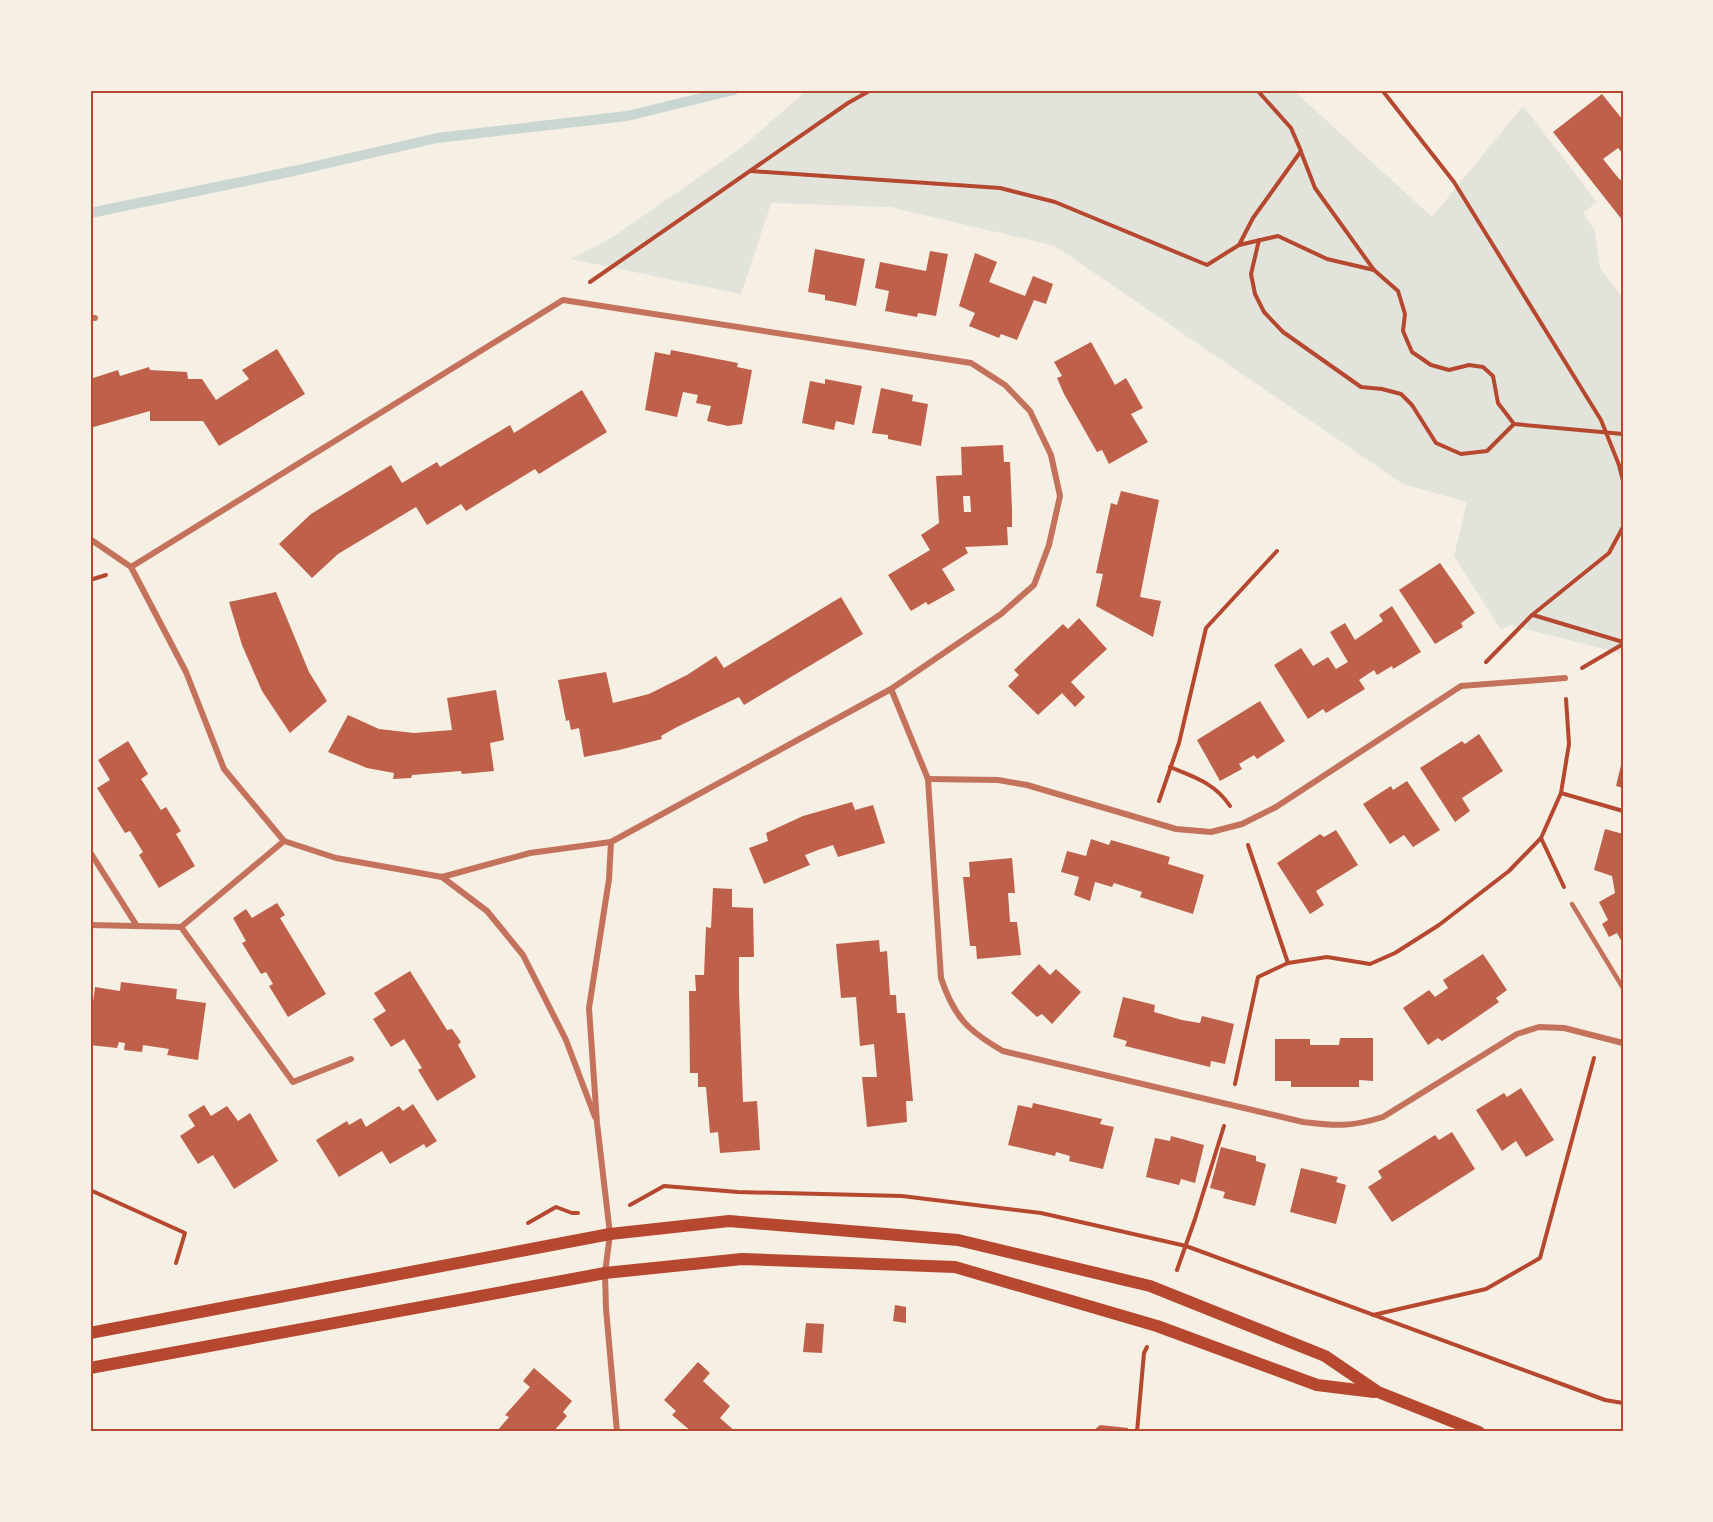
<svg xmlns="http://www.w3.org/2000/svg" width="1713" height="1522" font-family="Helvetica,sans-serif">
<rect width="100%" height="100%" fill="#f6efe4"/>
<!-- green -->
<polygon fill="#e2e4dc" points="807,90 1293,90 1432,217 1523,106 1597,202 1583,213 1595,231 1600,268 1623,298 1623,651 1620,653 1510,625 1501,630 1454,556 1467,502 1403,484 1055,246 890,207 771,203 741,294 571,259 611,238 741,148"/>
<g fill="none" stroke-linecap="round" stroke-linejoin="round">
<!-- stream -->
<polyline stroke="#c9d6d2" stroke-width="10" points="90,213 294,171 437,138 627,116 734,90"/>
</g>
<!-- building -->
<g fill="#bf614a" fill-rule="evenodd">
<polygon points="1602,94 1623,120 1623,154 1618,148 1603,159 1620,180 1623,178 1623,221 1553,132"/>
<polygon points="815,249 865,259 856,306 825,300 825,295 808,292"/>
<polygon points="930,251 948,254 936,316 918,313 917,317 885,311 889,291 875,288 880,262 926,271"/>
<polygon points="975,253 997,262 989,282 1025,296 1033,276 1053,284 1046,304 1034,300 1017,340 1001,334 999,338 969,326 975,313 959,306"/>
<polygon points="1091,342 1115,385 1126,378 1143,408 1131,414 1148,442 1109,464 1102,450 1097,452 1064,394 1057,378 1062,376 1054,362"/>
<polygon points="277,349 305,394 219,446 203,421 150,421 150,411 90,428 90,379 118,370 120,376 149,367 150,370 187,372 188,379 202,379 216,400 249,379 242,370"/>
<polygon points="671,350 738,363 737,367 752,370 742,424 728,426 707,421 711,406 696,403 698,395 683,392 677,417 645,410 655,352 670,355"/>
<polygon points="825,379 862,386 854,425 836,421 834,430 802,423 810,381 825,384"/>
<polygon points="881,388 913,395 912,401 928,404 921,446 888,439 888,435 872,433"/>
<polygon points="582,390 607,432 539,474 535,469 466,511 461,504 427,525 416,507 338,554 312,578 279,544 311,514 391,465 402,483 437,462 440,467 510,425 514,433"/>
<path d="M1003,445L1004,462H1010L1012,509V527H1007L1008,545L965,547L968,553L942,569L955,590L928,605L926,602L911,611L888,575L930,550L921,535L939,523L936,476L962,475L961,447ZM963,496H970L971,512H964Z"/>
<polygon points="1121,491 1159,500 1140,597 1161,601 1153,637 1096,606 1103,574 1096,573 1111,503 1117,505"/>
<polygon points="1440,563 1475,613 1461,623 1463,627 1435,644 1399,590"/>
<polygon points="276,592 309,672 327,701 290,733 262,691 242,645 229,602"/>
<polygon points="841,597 863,634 744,705 739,697 677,727 661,736 662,739 619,750 584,757 579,728 571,730 569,720 566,721 558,680 606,672 613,703 649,694 687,675 716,656 724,668"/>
<polygon points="1392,606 1421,652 1393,669 1392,666 1377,675 1374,670 1359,680 1365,689 1326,713 1323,709 1308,719 1274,665 1301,648 1313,666 1328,657 1336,669 1348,662 1330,632 1345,623 1355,640 1383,621 1379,615"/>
<polygon points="1079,618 1107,649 1071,682 1085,697 1075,707 1062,693 1038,715 1008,686 1019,675 1014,670 1063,624 1068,629"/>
<polygon points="496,690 504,740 490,743 494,771 462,774 461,771 412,775 411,778 393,779 394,773 367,768 328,752 348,715 379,729 414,733 452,730 447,698"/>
<polygon points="1260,701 1285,741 1257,759 1254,755 1239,764 1242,769 1220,781 1197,740"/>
<polygon points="1479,734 1503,771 1462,798 1470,811 1455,822 1420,768 1462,741 1465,744"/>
<polygon points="128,741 148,774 141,779 161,810 166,807 181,831 176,834 195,866 159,888 139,855 143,852 130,831 125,833 97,788 110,780 98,760"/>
<polygon points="1622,761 1623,762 1623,788 1616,786"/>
<polygon points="1407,781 1440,830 1413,847 1404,835 1390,844 1363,804 1391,786 1393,790"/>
<polygon points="852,802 855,810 873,805 885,843 838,857 833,845 818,850 805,855 810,865 764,884 749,848 768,841 766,833 803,816"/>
<polygon points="1605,829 1623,834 1623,944 1617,933 1609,937 1602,924 1608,920 1599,902 1615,893 1612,876 1594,870"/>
<polygon points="1336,830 1358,865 1316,891 1324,905 1310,914 1277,863 1320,834 1324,837"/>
<polygon points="1091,839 1109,845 1111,840 1170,857 1168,864 1204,875 1193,914 1140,897 1142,892 1114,883 1112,887 1095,882 1090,901 1074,895 1079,877 1061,872 1067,851 1086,856"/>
<polygon points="1012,858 1015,893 1008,893 1010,922 1017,922 1021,955 977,959 976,946 970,946 963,877 970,877 969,862"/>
<polygon points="713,888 732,889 732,907 753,908 754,957 739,957 739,992 743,1102 757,1101 760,1150 720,1153 718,1132 710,1133 706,1087 698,1087 698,1073 690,1073 689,991 696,991 695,975 704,975 706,927 711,928"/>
<polygon points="277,903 285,915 280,918 326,994 288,1017 269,986 273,984 266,972 261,974 242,943 246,941 233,918 246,909 252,918"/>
<polygon points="879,940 880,952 887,951 890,995 896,995 897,1013 905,1013 913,1101 906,1101 907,1122 867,1127 862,1077 877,1077 874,1044 860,1046 856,997 841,998 836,944"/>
<polygon points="1483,954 1507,990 1496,998 1499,1002 1457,1031 1442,1041 1438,1038 1428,1045 1403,1008 1429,990 1435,997 1448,988 1443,980"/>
<polygon points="1039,964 1050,975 1056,969 1081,992 1052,1024 1042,1014 1037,1017 1011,993"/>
<polygon points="410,971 447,1030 452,1029 461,1042 458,1045 476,1077 437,1101 418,1070 422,1068 404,1039 391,1047 373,1019 386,1011 374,993"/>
<polygon points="121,982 177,989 176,999 206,1003 198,1060 167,1055 169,1049 143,1045 142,1052 124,1050 125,1043 119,1042 117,1048 90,1045 90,1025 95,987 120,991"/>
<polygon points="1123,997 1155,1005 1154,1012 1182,1020 1200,1023 1202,1016 1234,1024 1225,1064 1211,1061 1210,1067 1125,1046 1127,1041 1113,1037"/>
<polygon points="1340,1038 1373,1038 1373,1081 1359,1080 1359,1087 1291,1087 1291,1081 1275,1081 1275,1039 1310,1039 1310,1045 1339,1045"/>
<polygon points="1521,1088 1554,1140 1526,1157 1516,1141 1502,1151 1476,1110 1504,1093 1507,1097"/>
<polygon points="1033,1103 1102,1119 1100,1124 1114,1127 1103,1169 1069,1161 1070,1156 1056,1152 1055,1156 1008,1145 1018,1105 1032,1108"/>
<polygon points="413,1104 437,1141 426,1148 424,1144 390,1164 382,1151 339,1177 316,1140 347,1121 349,1125 361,1118 366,1127 399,1106 403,1111"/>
<polygon points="204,1105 211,1116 227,1106 238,1121 250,1113 278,1161 234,1189 213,1155 198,1164 180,1136 195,1126 188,1115"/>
<polygon points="1452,1132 1475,1169 1392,1222 1368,1187 1382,1178 1378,1171 1435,1135 1439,1140"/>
<polygon points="1171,1136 1204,1145 1195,1183 1181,1179 1179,1185 1146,1177 1155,1138 1170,1141"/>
<polygon points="1221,1147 1256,1156 1256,1161 1266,1164 1255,1206 1223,1198 1225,1192 1210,1188"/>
<polygon points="1301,1168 1338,1177 1336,1182 1346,1185 1336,1224 1290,1212"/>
<polygon points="895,1305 906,1307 906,1323 893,1321"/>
<polygon points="806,1323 824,1324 822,1353 803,1352"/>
<polygon points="698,1362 710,1373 703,1381 730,1406 720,1418 736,1432 692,1432 672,1415 676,1411 664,1400"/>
<polygon points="534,1368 572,1401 563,1412 567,1416 553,1432 498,1432 497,1431 509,1417 505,1415 530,1387 523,1381"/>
<polygon points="1100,1425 1128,1428 1128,1432 1092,1432"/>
</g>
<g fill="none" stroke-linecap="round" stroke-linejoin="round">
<!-- path -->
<g stroke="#b5482f" stroke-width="4">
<polyline points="1257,90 1291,128 1301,151 1253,218 1239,245 1278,236 1327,259 1374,270 1398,291 1405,314 1403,331 1412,352 1431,365 1449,370 1469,365 1483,367 1493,376 1498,403 1514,424 1623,434"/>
<polyline points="1382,90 1454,182 1601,420 1619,465 1623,481"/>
<polyline points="1301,152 1315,188 1374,270"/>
<polyline points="751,171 1000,188 1055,202 1207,265 1239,245"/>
<polyline points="1259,240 1251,274 1255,294 1264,312 1283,332 1361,387 1382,389 1401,394 1412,405 1436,443 1461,454 1487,451 1514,424"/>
<polyline points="590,282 848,103 871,90"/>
<polyline points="90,580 106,575"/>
<polyline points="1533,615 1623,642"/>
<polyline points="1486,662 1532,615 1609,553 1623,527"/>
<polyline points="1582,668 1623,644"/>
<path d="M1170,767C1194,777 1215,783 1230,806"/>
<polyline points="1561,793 1623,811"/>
<polyline points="1159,801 1179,743 1206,628 1277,551"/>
<polyline points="1541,838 1564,887"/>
<polyline points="1248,845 1288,963"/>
<polyline points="1235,1084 1258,977 1288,963 1327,957 1370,964 1395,953 1439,925 1509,871 1541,838 1561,793 1569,744 1566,699"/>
<polyline points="90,1190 185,1233 176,1263"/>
<polyline points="630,1205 664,1186 738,1192 902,1196 1041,1213 1186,1246 1605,1400 1623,1403"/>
<polyline points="528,1223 556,1207 572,1213 578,1213"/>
<polyline points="1177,1270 1195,1219 1224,1126"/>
<polyline points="1373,1315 1486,1289 1540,1258 1594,1058"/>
<polyline points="1137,1432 1144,1353 1147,1347"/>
</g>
<!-- service -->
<polyline stroke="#c5725c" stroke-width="4.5" points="1572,904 1623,988"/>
<!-- minor -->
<g stroke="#c5725c" stroke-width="6">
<polyline points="90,318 95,318"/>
<polyline points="90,539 131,567 186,672 224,769 284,841 336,858 442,877 530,853 611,842 891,689 1001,614 1034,585 1049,545 1060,496 1051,455 1030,411 1005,385 971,363 563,300 131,567"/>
<path d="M891,689L928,779L941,978C954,1017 968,1031 1003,1051L1303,1122C1336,1126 1351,1127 1383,1117L1517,1034L1539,1027L1564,1028L1623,1043"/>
<polyline points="928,779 998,780 1027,785 1176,829 1211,832 1242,824 1276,807 1461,686 1565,678"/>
<polyline points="611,842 609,879 589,1008 597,1123 610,1234 605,1273 606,1309 617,1432"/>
<polyline points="90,852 137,926"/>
<polyline points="442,877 487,911 523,955 566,1040 595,1117"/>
<polyline points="90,925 181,927 284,841"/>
<polyline points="181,927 293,1082 351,1059"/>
</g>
<!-- secondary -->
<g stroke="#b5482f" stroke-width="12">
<polyline points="90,1333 610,1234 729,1221 958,1240 1150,1286 1325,1356 1378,1392 1479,1432"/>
<polyline points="90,1368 605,1273 742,1259 955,1267 1157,1326 1317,1385 1374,1392"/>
</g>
</g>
<!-- border -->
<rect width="1713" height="1522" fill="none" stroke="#f6efe4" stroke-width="183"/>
<rect x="92" y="92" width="1530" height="1338" fill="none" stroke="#b5482f" stroke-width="2"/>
</svg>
